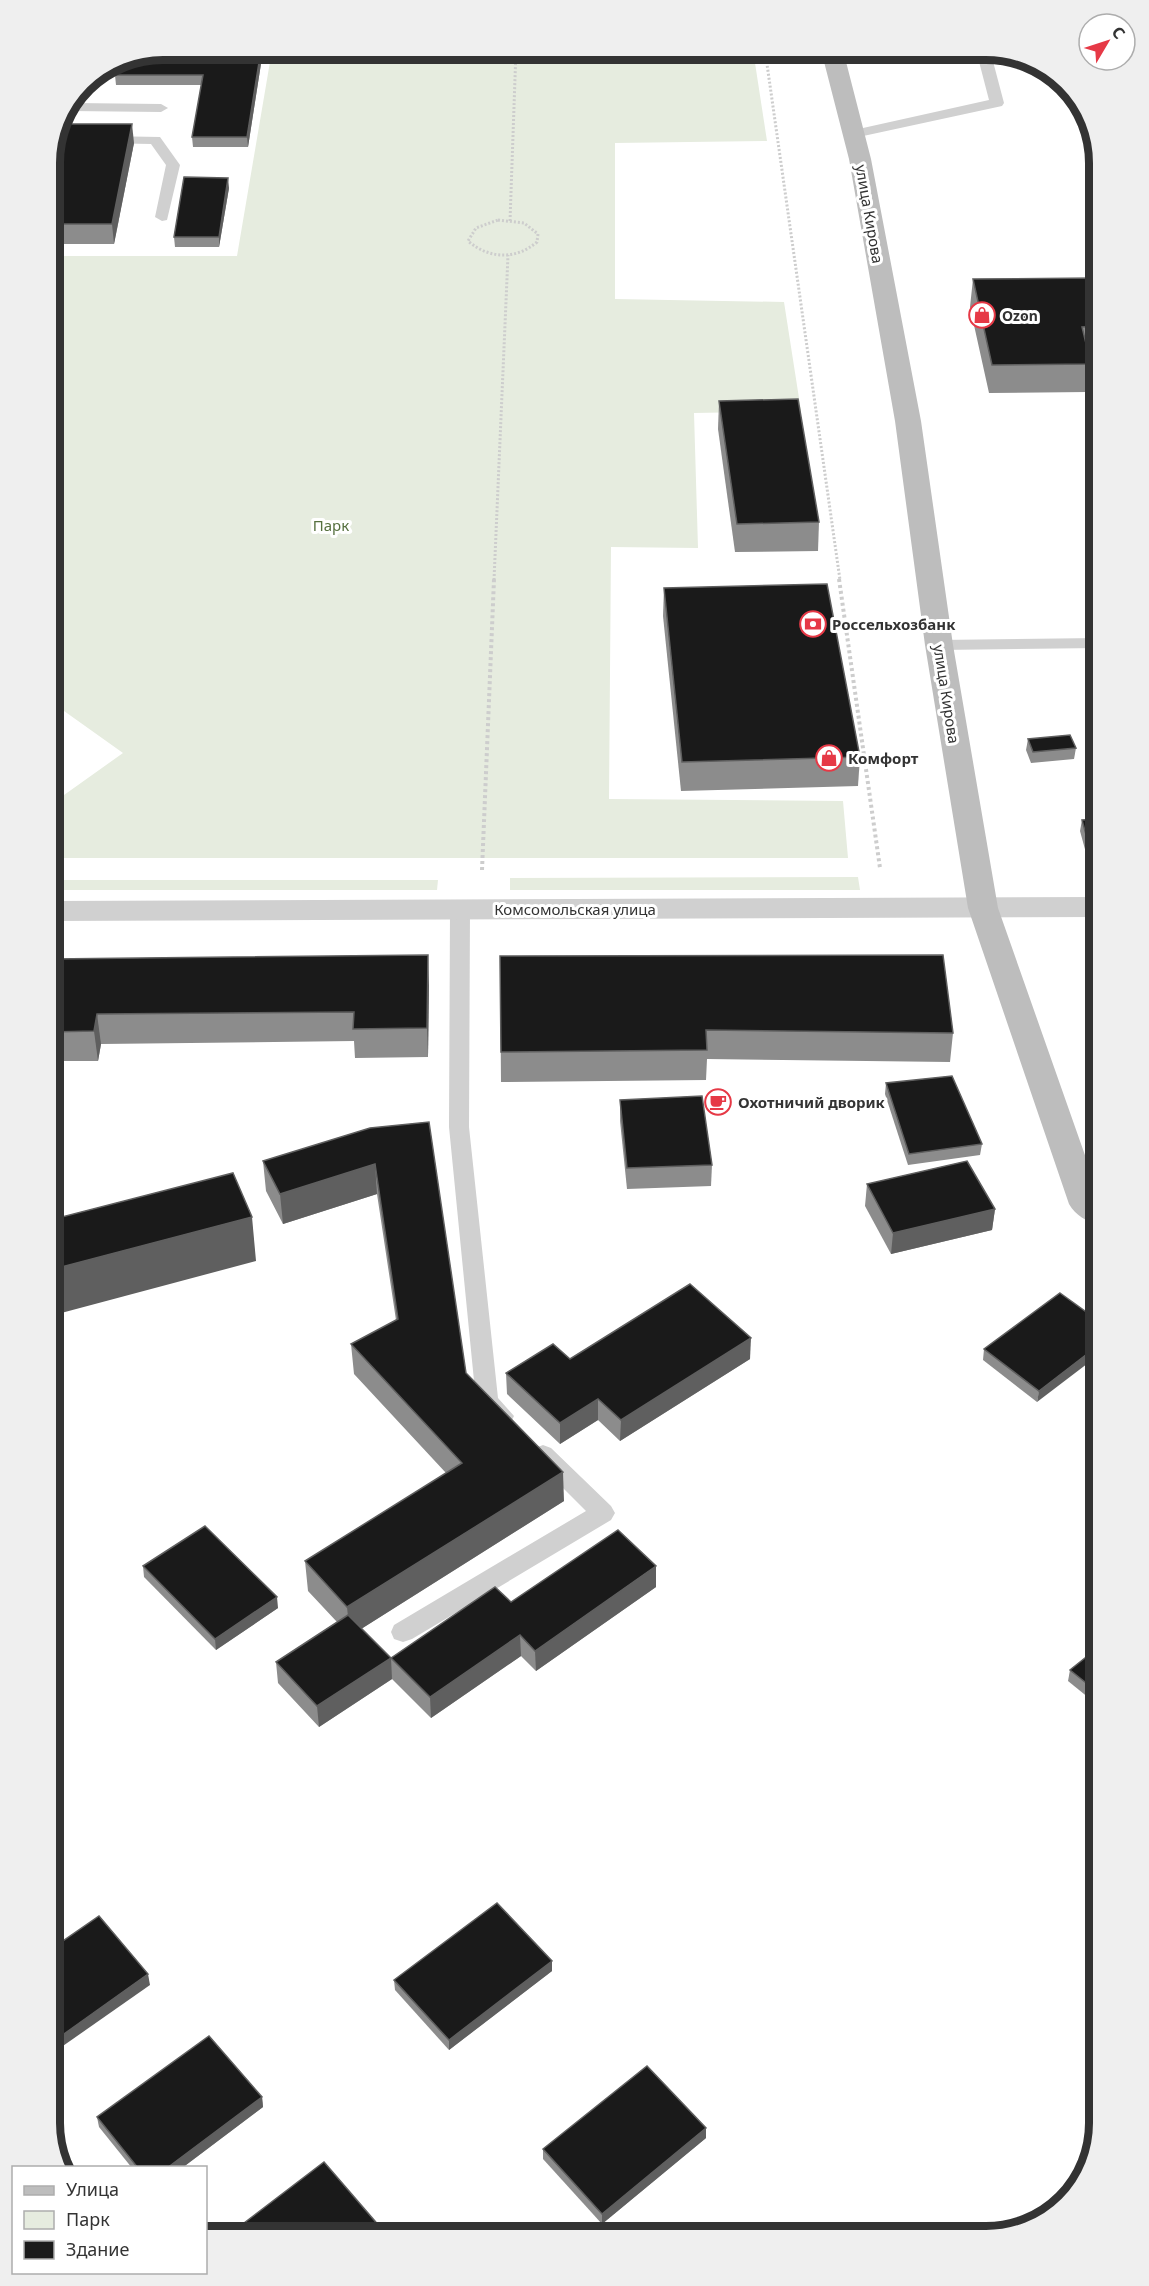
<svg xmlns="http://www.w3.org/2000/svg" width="1149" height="2286" font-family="'Noto Sans',sans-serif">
<rect width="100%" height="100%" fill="#fff"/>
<!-- green -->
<g fill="#e6ecdf">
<polygon points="272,50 753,50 767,141 615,143 615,299 784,302 801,411 694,413 698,548 611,547 609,799 843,801 848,858 50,858 50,805 123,753 50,701 50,256 237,256"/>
<polygon points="858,877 860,890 510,890 510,878"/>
<polygon points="50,880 438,880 437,890 50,890"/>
</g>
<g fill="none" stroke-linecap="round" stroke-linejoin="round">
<!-- path-far1 -->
<g stroke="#cdcdcd" stroke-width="3" stroke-dasharray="2 2" stroke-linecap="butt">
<polyline points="765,50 840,580"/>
<path d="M498,220L524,223L538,234L537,242C516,260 489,259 468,241L476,228Z"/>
<polyline points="510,221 516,50"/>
<polyline points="494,580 508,255"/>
</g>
<!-- path -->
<g stroke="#cdcdcd" stroke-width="4" stroke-dasharray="3 3" stroke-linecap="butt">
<polyline points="839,579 880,868"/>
<polyline points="482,870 494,579"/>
</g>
<!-- lane -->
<g fill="#d0d0d0" fill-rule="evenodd">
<polygon points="976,50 990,50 1004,103 1002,106 854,138 847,134 854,130 989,100"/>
<polygon points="74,103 161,104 168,108 161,112 70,111"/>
<polygon points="105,136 160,137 180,165 167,220 162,221 155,217 166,165 151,144 100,143 98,140"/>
<polygon points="1099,638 1099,648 939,650 933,649 930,645 933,641 939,640"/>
<path d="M460,904L467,905L470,910L469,1127L498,1398L514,1416L511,1422C496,1427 483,1414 476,1401L449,1127L450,910L453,905Z"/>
<polygon points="543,1445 551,1448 611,1506 615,1513 611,1520 412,1639 403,1642 394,1639 391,1632 394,1625 586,1511 535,1460 531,1454 535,1448"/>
</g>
<!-- street -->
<polygon fill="#d0d0d0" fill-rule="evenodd" points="1099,897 1099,917 50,921 50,901"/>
<!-- secondary -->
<path fill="#bdbdbd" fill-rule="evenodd" d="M821,50H843L871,159L921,421L953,645L998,908L1099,1195V1225C1086,1221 1076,1216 1069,1204L968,908L925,645L895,421L849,159Z"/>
</g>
<!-- wall -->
<g fill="#8c8c8c">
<polygon points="263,51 248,147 193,147 192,137 202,85 116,85 115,75"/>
<polygon points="1091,138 1100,163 1100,236 1087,164"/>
<polygon points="134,143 114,244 50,244 50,169"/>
<polygon points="229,188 219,247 175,247 174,237"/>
<polygon points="973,279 1100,292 1100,354 1088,354 1091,364 1087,392 989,393 970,307"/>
<polygon points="719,401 819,522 818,551 735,552 718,429"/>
<polygon points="664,588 860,757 858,786 681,791 663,616"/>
<polygon points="1028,739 1076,748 1074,759 1031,763 1026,750"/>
<polygon points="1100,819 1100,853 1086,853 1080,831 1082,820"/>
<polygon points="500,956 953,1033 950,1062 707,1059 706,1080 501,1082"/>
<polygon points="50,959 429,985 428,1057 355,1058 354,1041 101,1044 98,1061 50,1061"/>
<polygon points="1100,993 1100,1018 1097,1009"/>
<polygon points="886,1083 982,1144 980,1155 908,1165 885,1094"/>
<polygon points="620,1100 712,1165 711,1186 627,1189 620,1121"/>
<polygon points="370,1128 466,1373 564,1501 361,1629 391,1658 511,1602 656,1587 536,1671 521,1656 431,1718 392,1679 319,1727 278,1683 276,1662 337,1622 308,1591 305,1561 446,1473 354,1374 351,1344 396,1320 377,1194 283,1224 266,1191 263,1161"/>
<polygon points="867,1184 995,1209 992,1230 891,1254 865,1206"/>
<polygon points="1060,1293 1037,1402 983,1360 984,1349"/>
<polygon points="570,1359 750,1359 620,1441 598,1420 560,1444 507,1394 506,1373"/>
<polygon points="143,1566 278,1608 216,1650 144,1577"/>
<polygon points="1100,1646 1100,1707 1068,1681 1070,1670"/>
<polygon points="552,1961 552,1971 449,2050 395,1990 394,1980"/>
<polygon points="262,2097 263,2107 182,2168 132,2168 99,2127 97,2117"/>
<polygon points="706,2138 602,2224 543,2159 543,2149"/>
</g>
<!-- shaded-wall -->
<g fill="#5f5f5f">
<polygon points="261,50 263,50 263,51 248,147 247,137"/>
<polygon points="132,124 134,143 114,244 112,224"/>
<polygon points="228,178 229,188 219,247 219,237"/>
<polygon points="428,955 429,985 428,1057 427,1028"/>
<polygon points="97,1014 101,1044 98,1061 94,1031"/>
<polygon points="375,1164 377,1194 283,1224 280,1194"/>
<polygon points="995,1209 992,1230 891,1254 893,1233"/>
<polygon points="252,1217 256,1261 50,1316 50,1270"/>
<polygon points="751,1338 750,1359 620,1441 621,1420"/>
<polygon points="1100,1344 1100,1354 1037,1402 1039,1391"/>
<polygon points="598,1399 598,1420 560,1444 560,1423"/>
<polygon points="563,1472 564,1501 350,1636 347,1607"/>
<polygon points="656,1566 656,1587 536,1671 535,1651"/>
<polygon points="277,1597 278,1608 216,1650 215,1639"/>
<polygon points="520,1635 521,1656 431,1718 430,1697"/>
<polygon points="391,1658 392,1679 319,1727 317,1706"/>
<polygon points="552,1961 552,1971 449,2050 449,2040"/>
<polygon points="148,1974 150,1985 50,2055 50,2044"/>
<polygon points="262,2097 263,2107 182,2168 167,2168"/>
<polygon points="706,2128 706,2138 602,2224 602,2214"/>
<polygon points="380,2227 381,2236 368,2236"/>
</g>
<!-- building -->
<g fill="#1a1a1a" stroke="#5f5f5f" stroke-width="1.5">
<polygon points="163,50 261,50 247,137 192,137 203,75 115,75 118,59 120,58"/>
<polygon points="64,124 132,124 112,224 50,224 50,169 56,141"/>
<polygon points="1091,138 1095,138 1100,163 1100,189"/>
<polygon points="184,177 228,178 219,237 174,237"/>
<polygon points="1096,278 1100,292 1100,326 1082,327 1091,364 992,365 973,279"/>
<polygon points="798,399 819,522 737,524 719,401"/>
<polygon points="827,584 860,757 682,762 664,588"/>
<polygon points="1070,735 1076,748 1033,752 1028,739"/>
<polygon points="1100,819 1100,842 1088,842 1082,820"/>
<polygon points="428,955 427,1028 353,1029 354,1012 97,1014 94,1031 50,1032 50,959"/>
<polygon points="943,955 953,1033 706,1030 707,1050 501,1052 500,956"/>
<polygon points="952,1076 982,1144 909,1154 886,1083"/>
<polygon points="702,1096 712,1165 627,1168 620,1100"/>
<polygon points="429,1122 466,1373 563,1472 347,1607 305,1561 462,1463 351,1344 398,1319 375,1164 280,1194 263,1161 370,1128"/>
<polygon points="967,1161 995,1209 893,1233 867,1184"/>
<polygon points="233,1173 252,1217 50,1270 50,1220"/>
<polygon points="690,1284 751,1338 621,1420 598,1399 560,1423 506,1373 553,1344 570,1359"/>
<polygon points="1060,1293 1100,1322 1100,1344 1039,1391 984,1349"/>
<polygon points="205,1526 277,1597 215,1639 143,1566"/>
<polygon points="618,1530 656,1566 535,1651 520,1635 430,1697 391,1658 317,1706 276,1662 348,1615 391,1658 495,1587 511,1602"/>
<polygon points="1100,1646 1100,1694 1070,1670"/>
<polygon points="497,1903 552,1961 449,2040 394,1980"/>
<polygon points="99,1916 148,1974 50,2044 50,1950"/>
<polygon points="209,2036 262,2097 167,2168 138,2168 97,2117"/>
<polygon points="647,2066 706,2128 602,2214 543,2149"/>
<polygon points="324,2162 380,2227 368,2236 227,2236"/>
</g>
<!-- icons -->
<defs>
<g id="shop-ring" transform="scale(1.35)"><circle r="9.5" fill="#fff" stroke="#e63946" stroke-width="1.5"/><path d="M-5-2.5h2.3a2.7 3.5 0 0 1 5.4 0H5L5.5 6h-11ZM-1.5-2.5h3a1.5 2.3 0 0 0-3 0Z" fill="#e63946"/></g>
<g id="bank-ring" transform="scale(1.35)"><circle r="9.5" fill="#fff" stroke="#e63946" stroke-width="1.5"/><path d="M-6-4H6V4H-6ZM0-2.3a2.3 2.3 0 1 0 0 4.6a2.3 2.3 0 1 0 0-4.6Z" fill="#e63946"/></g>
<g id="cafe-ring" transform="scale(1.35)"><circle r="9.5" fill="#fff" stroke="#e63946" stroke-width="1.5"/><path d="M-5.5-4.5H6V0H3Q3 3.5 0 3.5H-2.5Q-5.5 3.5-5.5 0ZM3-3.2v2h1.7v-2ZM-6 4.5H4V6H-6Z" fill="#e63946"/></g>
</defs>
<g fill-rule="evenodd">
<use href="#shop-ring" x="982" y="315"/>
<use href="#bank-ring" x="813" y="624"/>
<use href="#shop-ring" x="829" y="758"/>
<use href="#cafe-ring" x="718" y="1102"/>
</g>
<g text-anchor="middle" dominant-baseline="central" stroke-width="6" stroke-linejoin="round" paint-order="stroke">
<!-- far-poi labels -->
<g font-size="14" font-weight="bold" fill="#333" stroke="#fff" text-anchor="start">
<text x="1002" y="315">Ozon</text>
</g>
<!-- street labels -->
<g font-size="15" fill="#333" stroke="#fff">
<text transform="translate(870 214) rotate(80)">улица Кирова</text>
<text transform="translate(947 694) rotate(81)">улица Кирова</text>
<text x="575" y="909">Комсомольская улица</text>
</g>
<!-- park labels -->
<g font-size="15" fill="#56703f" stroke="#fff">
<text x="331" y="525">Парк</text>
</g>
<!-- poi labels -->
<g font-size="15" font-weight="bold" fill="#333" stroke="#fff" text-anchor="start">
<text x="832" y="624">Россельхозбанк</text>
<text x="848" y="758">Комфорт</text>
<text x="738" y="1102">Охотничий дворик</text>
</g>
</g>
<!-- crop -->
<path d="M0 0H1149V2286H0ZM163 60H986A103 103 0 0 1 1089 163V2123A103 103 0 0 1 986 2226H163A103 103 0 0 1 60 2123V163A103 103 0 0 1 163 60Z" fill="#efefef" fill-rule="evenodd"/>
<path fill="none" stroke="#333" stroke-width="8" d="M163 60H986A103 103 0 0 1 1089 163V2123A103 103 0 0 1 986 2226H163A103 103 0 0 1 60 2123V163A103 103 0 0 1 163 60Z"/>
<!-- legend -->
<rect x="12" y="2166" width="195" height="108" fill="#ffffff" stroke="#adadad" stroke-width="1.5"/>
<rect x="24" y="2186" width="30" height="9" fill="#bdbdbd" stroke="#adadad" stroke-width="1.5"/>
<text x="66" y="2196" font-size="18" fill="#333333">Улица</text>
<rect x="24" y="2211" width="30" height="18" fill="#e6ecdf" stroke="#adadad" stroke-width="1.5"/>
<text x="66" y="2226" font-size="18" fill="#333333">Парк</text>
<rect x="24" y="2241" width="30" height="18" fill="#1a1a1a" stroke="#adadad" stroke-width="1.5"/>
<text x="66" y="2256" font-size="18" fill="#333333">Здание</text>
<!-- north arrow -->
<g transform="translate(1107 42) rotate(51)"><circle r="28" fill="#ffffff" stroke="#adadad" stroke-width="1.5"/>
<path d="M0-4.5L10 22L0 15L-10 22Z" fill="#e63946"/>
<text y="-9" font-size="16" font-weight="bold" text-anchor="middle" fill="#333333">С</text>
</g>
</svg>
